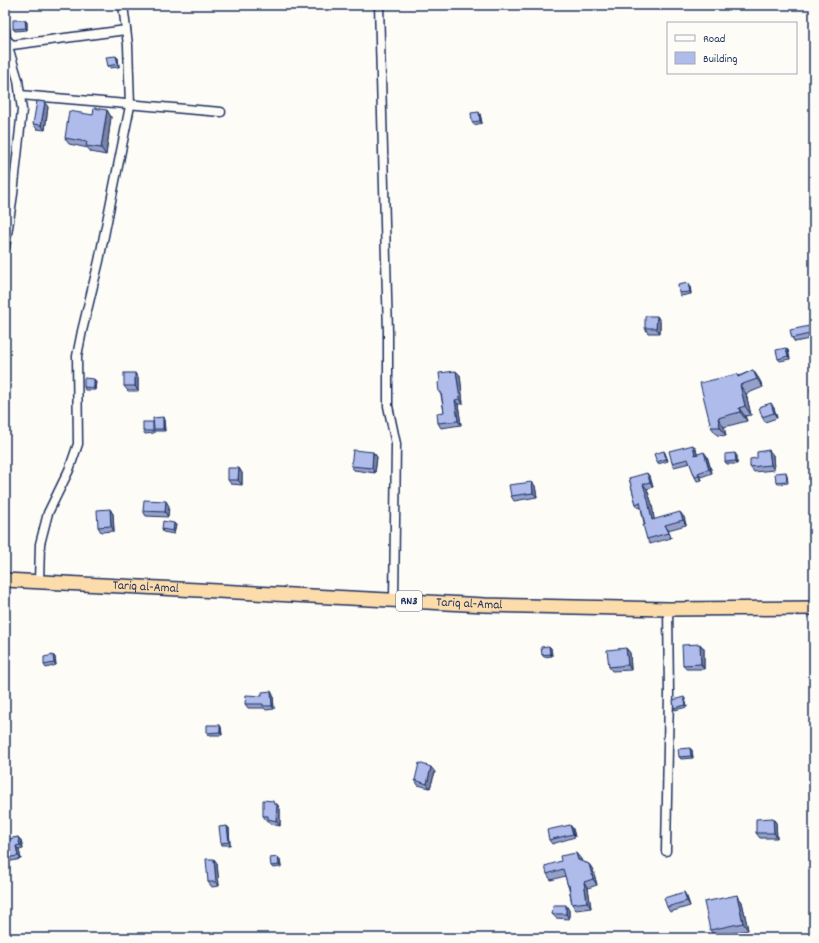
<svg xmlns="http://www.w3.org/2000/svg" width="819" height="943" font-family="Dekko,sans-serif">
<rect width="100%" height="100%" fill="#fdfcf7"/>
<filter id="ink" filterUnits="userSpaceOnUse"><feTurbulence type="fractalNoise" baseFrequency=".025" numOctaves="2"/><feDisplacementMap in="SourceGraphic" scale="8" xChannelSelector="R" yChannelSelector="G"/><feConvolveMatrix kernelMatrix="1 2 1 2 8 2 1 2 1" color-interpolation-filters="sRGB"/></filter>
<g filter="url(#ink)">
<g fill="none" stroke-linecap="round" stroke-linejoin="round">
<!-- minor casing -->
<g stroke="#1b2f5e" stroke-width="11">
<g id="minor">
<polyline points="379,5 388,332 388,406 396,444 394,600"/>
<polyline points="5,30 6,40 18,80 22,110 13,194 5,248"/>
<polyline points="5,38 12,45 126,30"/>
<polyline points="20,95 221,112"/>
<polyline points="39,582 40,544 48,513 69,470 78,444 77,356 82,331 99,261 130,106 128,45 123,5"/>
<polyline points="666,851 669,694 668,609"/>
</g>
</g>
<!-- trunk casing -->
<g stroke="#1b2f5e" stroke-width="16">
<g id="trunk">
<path id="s1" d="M5,580L485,605L668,609L814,608"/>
</g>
</g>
<!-- minor -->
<use href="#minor" stroke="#fdfcf7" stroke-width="8"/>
<!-- trunk -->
<use href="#trunk" stroke="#fddcac" stroke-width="13"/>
</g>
<!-- wall -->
<g fill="#96a1ca" stroke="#1b2f5e">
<polygon points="25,20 27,22 27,30 15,31 13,29"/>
<polygon points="116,56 118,58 119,67 110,68 108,66"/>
<polygon points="48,107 45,130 37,129 33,124"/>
<polygon points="107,110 111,117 106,155 91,152 88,148 69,144 65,138 93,115"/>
<polygon points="480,114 482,123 474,125 472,122"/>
<polygon points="688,283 690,286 691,294 681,296 679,293"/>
<polygon points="657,316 660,321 660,333 648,333 645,328"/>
<polygon points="814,325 814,338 795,342 792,338"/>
<polygon points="788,350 790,359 780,361 778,359"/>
<polygon points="753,370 759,379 763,387 746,394 751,415 745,416 747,421 724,427 726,436 717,435 711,427 737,374 739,376"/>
<polygon points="456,371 460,375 463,404 458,404 461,425 441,428 438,423 444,412 441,395 439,392"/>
<polygon points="138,378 138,391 128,391 124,386"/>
<polygon points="96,381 95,390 85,390 84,387"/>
<polygon points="774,408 777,418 765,422 762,417"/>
<polygon points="164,420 165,431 155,431 154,430 154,433 145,434 143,431 153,422"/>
<polygon points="693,445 696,449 697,454 707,456 712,473 701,477 702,480 697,481 695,477 690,463 674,467 672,463"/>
<polygon points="664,451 665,453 668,461 658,464 657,462"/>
<polygon points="373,452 377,457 375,473 354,470 351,466"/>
<polygon points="773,455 774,470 754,472 750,467 757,458"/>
<polygon points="737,456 737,464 727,464 725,462"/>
<polygon points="239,468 242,473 242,485 231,484 228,480"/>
<polygon points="786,472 787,475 788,483 778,484 776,482"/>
<polygon points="650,477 653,487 647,489 652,504 654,520 684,517 686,525 668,530 671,538 650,544 647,539 641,508 639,508 636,504 629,478"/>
<polygon points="532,482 535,486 537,497 514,501 511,496"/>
<polygon points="169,506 168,517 146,516 143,511"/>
<polygon points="110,509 113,514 114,531 101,532 98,527"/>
<polygon points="176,525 174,534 163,532 162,529"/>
<polygon points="700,644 704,649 704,669 686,669 683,665"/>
<polygon points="549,646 551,648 552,656 544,657 542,655"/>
<polygon points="626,648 630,653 631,670 612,671 609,667"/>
<polygon points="55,657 56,665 46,668 44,665"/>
<polygon points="273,695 274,709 266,710 264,708 248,708 245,704 262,696"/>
<polygon points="685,699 687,707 675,710 674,708"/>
<polygon points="221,727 222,735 209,735 207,733"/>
<polygon points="690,748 692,750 693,758 681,759 679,757"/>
<polygon points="435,772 430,788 418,785 415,780"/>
<polygon points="275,804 277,804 280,809 280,826 271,824 269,821 267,821 263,816"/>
<polygon points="773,818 776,823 777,838 760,838 756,833"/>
<polygon points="570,825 573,829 575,837 552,844 549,840"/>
<polygon points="227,826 229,828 230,845 222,845 221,843"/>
<polygon points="18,837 21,840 23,849 19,850 21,859 7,862 10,868 5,870 5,840"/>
<polygon points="280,859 281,867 273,868 271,866"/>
<polygon points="581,859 581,861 589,864 593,870 597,885 588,888 591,908 576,910 572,904 569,888 568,886 565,876 551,880 547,874"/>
<polygon points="217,863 219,886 212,887 208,882"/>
<polygon points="737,895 742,902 748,930 715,937 710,930"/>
<polygon points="687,897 690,906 670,912 667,907"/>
<polygon points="569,910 569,919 556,918 552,914"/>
</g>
<!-- shaded-wall -->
<g fill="#7a83a4" stroke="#1b2f5e">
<polygon points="25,20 27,22 27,30 26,28"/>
<polygon points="116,56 118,58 119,67 118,64"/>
<polygon points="45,102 48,107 45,130 41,125"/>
<polygon points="107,110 111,117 106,155 101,148"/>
<polygon points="479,112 480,114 482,123 480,121"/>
<polygon points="688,283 690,286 691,294 690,292"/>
<polygon points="657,316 660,321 660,333 656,328"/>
<polygon points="786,348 788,350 790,359 788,356"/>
<polygon points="753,370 759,379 763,387 757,379"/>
<polygon points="456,371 460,375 463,404 460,399"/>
<polygon points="135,373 138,378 138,391 135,386"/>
<polygon points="94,379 96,381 95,390 94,388"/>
<polygon points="740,385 746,394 751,415 745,406"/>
<polygon points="455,400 458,404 461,425 458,421"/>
<polygon points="771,403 774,408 777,418 774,413"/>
<polygon points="739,408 745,416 747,421 740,412"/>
<polygon points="163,417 164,420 165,431 163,429"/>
<polygon points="718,418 724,427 726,436 720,427"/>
<polygon points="693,445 696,449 698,459 695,455"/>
<polygon points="769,450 773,455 774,470 771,465"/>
<polygon points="664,451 665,453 668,461 666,459"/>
<polygon points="373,452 377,457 375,473 372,468"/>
<polygon points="704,452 707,456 712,473 709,469"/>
<polygon points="735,453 737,456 737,464 736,461"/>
<polygon points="239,468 242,473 242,485 238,480"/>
<polygon points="647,473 650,477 653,487 650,482"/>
<polygon points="698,473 701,477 702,480 699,476"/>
<polygon points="532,482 535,486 537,497 533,493"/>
<polygon points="643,484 647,489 652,504 655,525 652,520"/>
<polygon points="166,501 169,506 168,517 165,512"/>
<polygon points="110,509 113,514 114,531 111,526"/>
<polygon points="680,512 684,517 686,525 683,520"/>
<polygon points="174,523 176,525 174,534 173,531"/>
<polygon points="665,525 668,530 671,538 668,533"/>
<polygon points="700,644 704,649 704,669 701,664"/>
<polygon points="549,646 551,648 552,656 550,654"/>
<polygon points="626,648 630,653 631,670 628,665"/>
<polygon points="53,655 55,657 56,665 54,663"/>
<polygon points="271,691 273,695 274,709 272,706"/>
<polygon points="684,697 685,699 687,707 686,705"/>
<polygon points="220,725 221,727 222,735 220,732"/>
<polygon points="690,748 692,750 693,758 691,756"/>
<polygon points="431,767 435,772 430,788 427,784"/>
<polygon points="277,804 280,809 280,826 276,821"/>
<polygon points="773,818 776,823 777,838 774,833"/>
<polygon points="570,825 573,829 575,837 573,834"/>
<polygon points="227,826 229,828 230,845 229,842"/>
<polygon points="18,837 21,840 23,849 20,845"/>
<polygon points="16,846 19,850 21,859 18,856"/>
<polygon points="576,853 581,859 582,867 578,860"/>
<polygon points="278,857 280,859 281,867 279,865"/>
<polygon points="5,858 10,868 7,865"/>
<polygon points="214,859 217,863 219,886 216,882"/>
<polygon points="589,864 593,870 597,885 593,879"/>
<polygon points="584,882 588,888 591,908 587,902"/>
<polygon points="684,892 687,897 690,906 687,901"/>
<polygon points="737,895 742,902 748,930 743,923"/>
<polygon points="566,905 569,910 569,919 566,914"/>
</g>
<!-- building -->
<g fill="#aebbeb" stroke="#1b2f5e">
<polygon points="13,20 25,20 26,28 13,29"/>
<polygon points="116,56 118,64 108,66 106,57"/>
<polygon points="37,101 45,102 41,125 33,124"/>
<polygon points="94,108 107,110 101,148 86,146 87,142 65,138 69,111 93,115"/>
<polygon points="479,112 480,121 472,122 471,113"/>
<polygon points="688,283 690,292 679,293 678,285"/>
<polygon points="645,316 657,316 656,328 645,328"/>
<polygon points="814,325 814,333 792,338 790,330"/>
<polygon points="786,348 788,356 778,359 776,350"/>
<polygon points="753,370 757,379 740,385 745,406 739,408 740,412 718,418 720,427 711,427 700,383 737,374 738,377"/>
<polygon points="456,371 460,399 455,400 458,421 438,423 437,413 444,412 441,392 439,392 438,383 440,381 439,373"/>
<rect x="124" y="373" width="11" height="13"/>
<polygon points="84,378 94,379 94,388 84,387"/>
<polygon points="814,388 814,401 810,389"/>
<polygon points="771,403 774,413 762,417 759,407"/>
<polygon points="163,417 163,429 154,429 153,418"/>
<rect x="143" y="422" width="10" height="9"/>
<polygon points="693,445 695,455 704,452 709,469 698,473 699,476 695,477 688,459 672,463 669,451"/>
<polygon points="353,450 373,452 372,468 351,466"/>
<polygon points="769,450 771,465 750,467 750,459 757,458 757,452"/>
<polygon points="664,451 666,459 657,462 654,454"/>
<polygon points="735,453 736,461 725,462 725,454"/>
<polygon points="228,468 239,468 238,480 228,480"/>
<polygon points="786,472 787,481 776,482 775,473"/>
<polygon points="647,473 650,482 643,484 648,500 652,520 680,512 683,520 665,525 668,533 647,539 643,525 645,525 640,502 636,504 629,478"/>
<polygon points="532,482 533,493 511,496 509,485"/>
<polygon points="144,500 166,501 165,512 143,511"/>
<polygon points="110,509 111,526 98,527 97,510"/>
<polygon points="163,521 174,523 173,531 162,529"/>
<polygon points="700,644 701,664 683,665 682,645"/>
<polygon points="549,646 550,654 542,655 541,647"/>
<polygon points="626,648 628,665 609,667 607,650"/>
<polygon points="53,655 54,663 44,665 44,657"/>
<polygon points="271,691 272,706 263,706 263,704 245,704 246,695 262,696 262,692"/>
<polygon points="684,697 686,705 674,708 673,700"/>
<polygon points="207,725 220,725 220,732 207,733"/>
<polygon points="690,748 691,756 679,757 678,749"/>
<polygon points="419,763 431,767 427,784 415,780"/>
<polygon points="263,800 273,801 274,804 277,804 276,821 268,819 268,816 263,816"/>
<polygon points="773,818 774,833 756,833 756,819"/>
<polygon points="570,825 573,834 549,840 547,830"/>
<polygon points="227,826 229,842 221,843 219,827"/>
<polygon points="18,837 20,845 16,846 18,856 5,858 7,865 5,866 5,840"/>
<polygon points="576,853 578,860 589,864 593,879 584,882 587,902 572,904 569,885 568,886 563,869 547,874 545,866 561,861 560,856"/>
<polygon points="278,857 279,865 271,866 270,858"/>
<polygon points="206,859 214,859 216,882 208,882"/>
<polygon points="684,892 687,901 667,907 664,898"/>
<polygon points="737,895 743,923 710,930 704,902"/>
<polygon points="553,905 566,905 566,914 552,914"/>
<rect x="15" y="936" width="10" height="2"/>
<polygon points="296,936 308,938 296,938"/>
</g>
</g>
<g text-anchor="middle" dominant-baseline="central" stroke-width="3.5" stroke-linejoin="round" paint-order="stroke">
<!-- shield labels -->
<rect fill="#fdfcf7" stroke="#5f6c8c" stroke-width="1" x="396" y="591" width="26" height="20" rx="3"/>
<g font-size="12" font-weight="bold" fill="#1b2f5e">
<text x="409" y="601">RN3</text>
</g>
<!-- street labels -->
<g font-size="13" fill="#1b2f5e" stroke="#fdfcf7">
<text stroke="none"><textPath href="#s1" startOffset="141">Tariq al-Amal</textPath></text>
<text stroke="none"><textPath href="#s1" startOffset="465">Tariq al-Amal</textPath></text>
</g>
</g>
<!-- margin -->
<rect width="819" height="943" fill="none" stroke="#fdfcf7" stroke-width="20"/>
<rect x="10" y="10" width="799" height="923" fill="none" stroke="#1b2f5e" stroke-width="1.5" filter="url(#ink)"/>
<!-- legend -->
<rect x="667" y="22" width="130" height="52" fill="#fdfcf7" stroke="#a3aaba"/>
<rect x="675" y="35" width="20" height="6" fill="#fdfcf7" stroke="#a3aaba"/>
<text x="703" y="42" font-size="12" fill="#1b2f5e">Road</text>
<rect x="675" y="52" width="20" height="12" fill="#aebbeb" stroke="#a3aaba"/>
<text x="703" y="62" font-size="12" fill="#1b2f5e">Building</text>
</svg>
